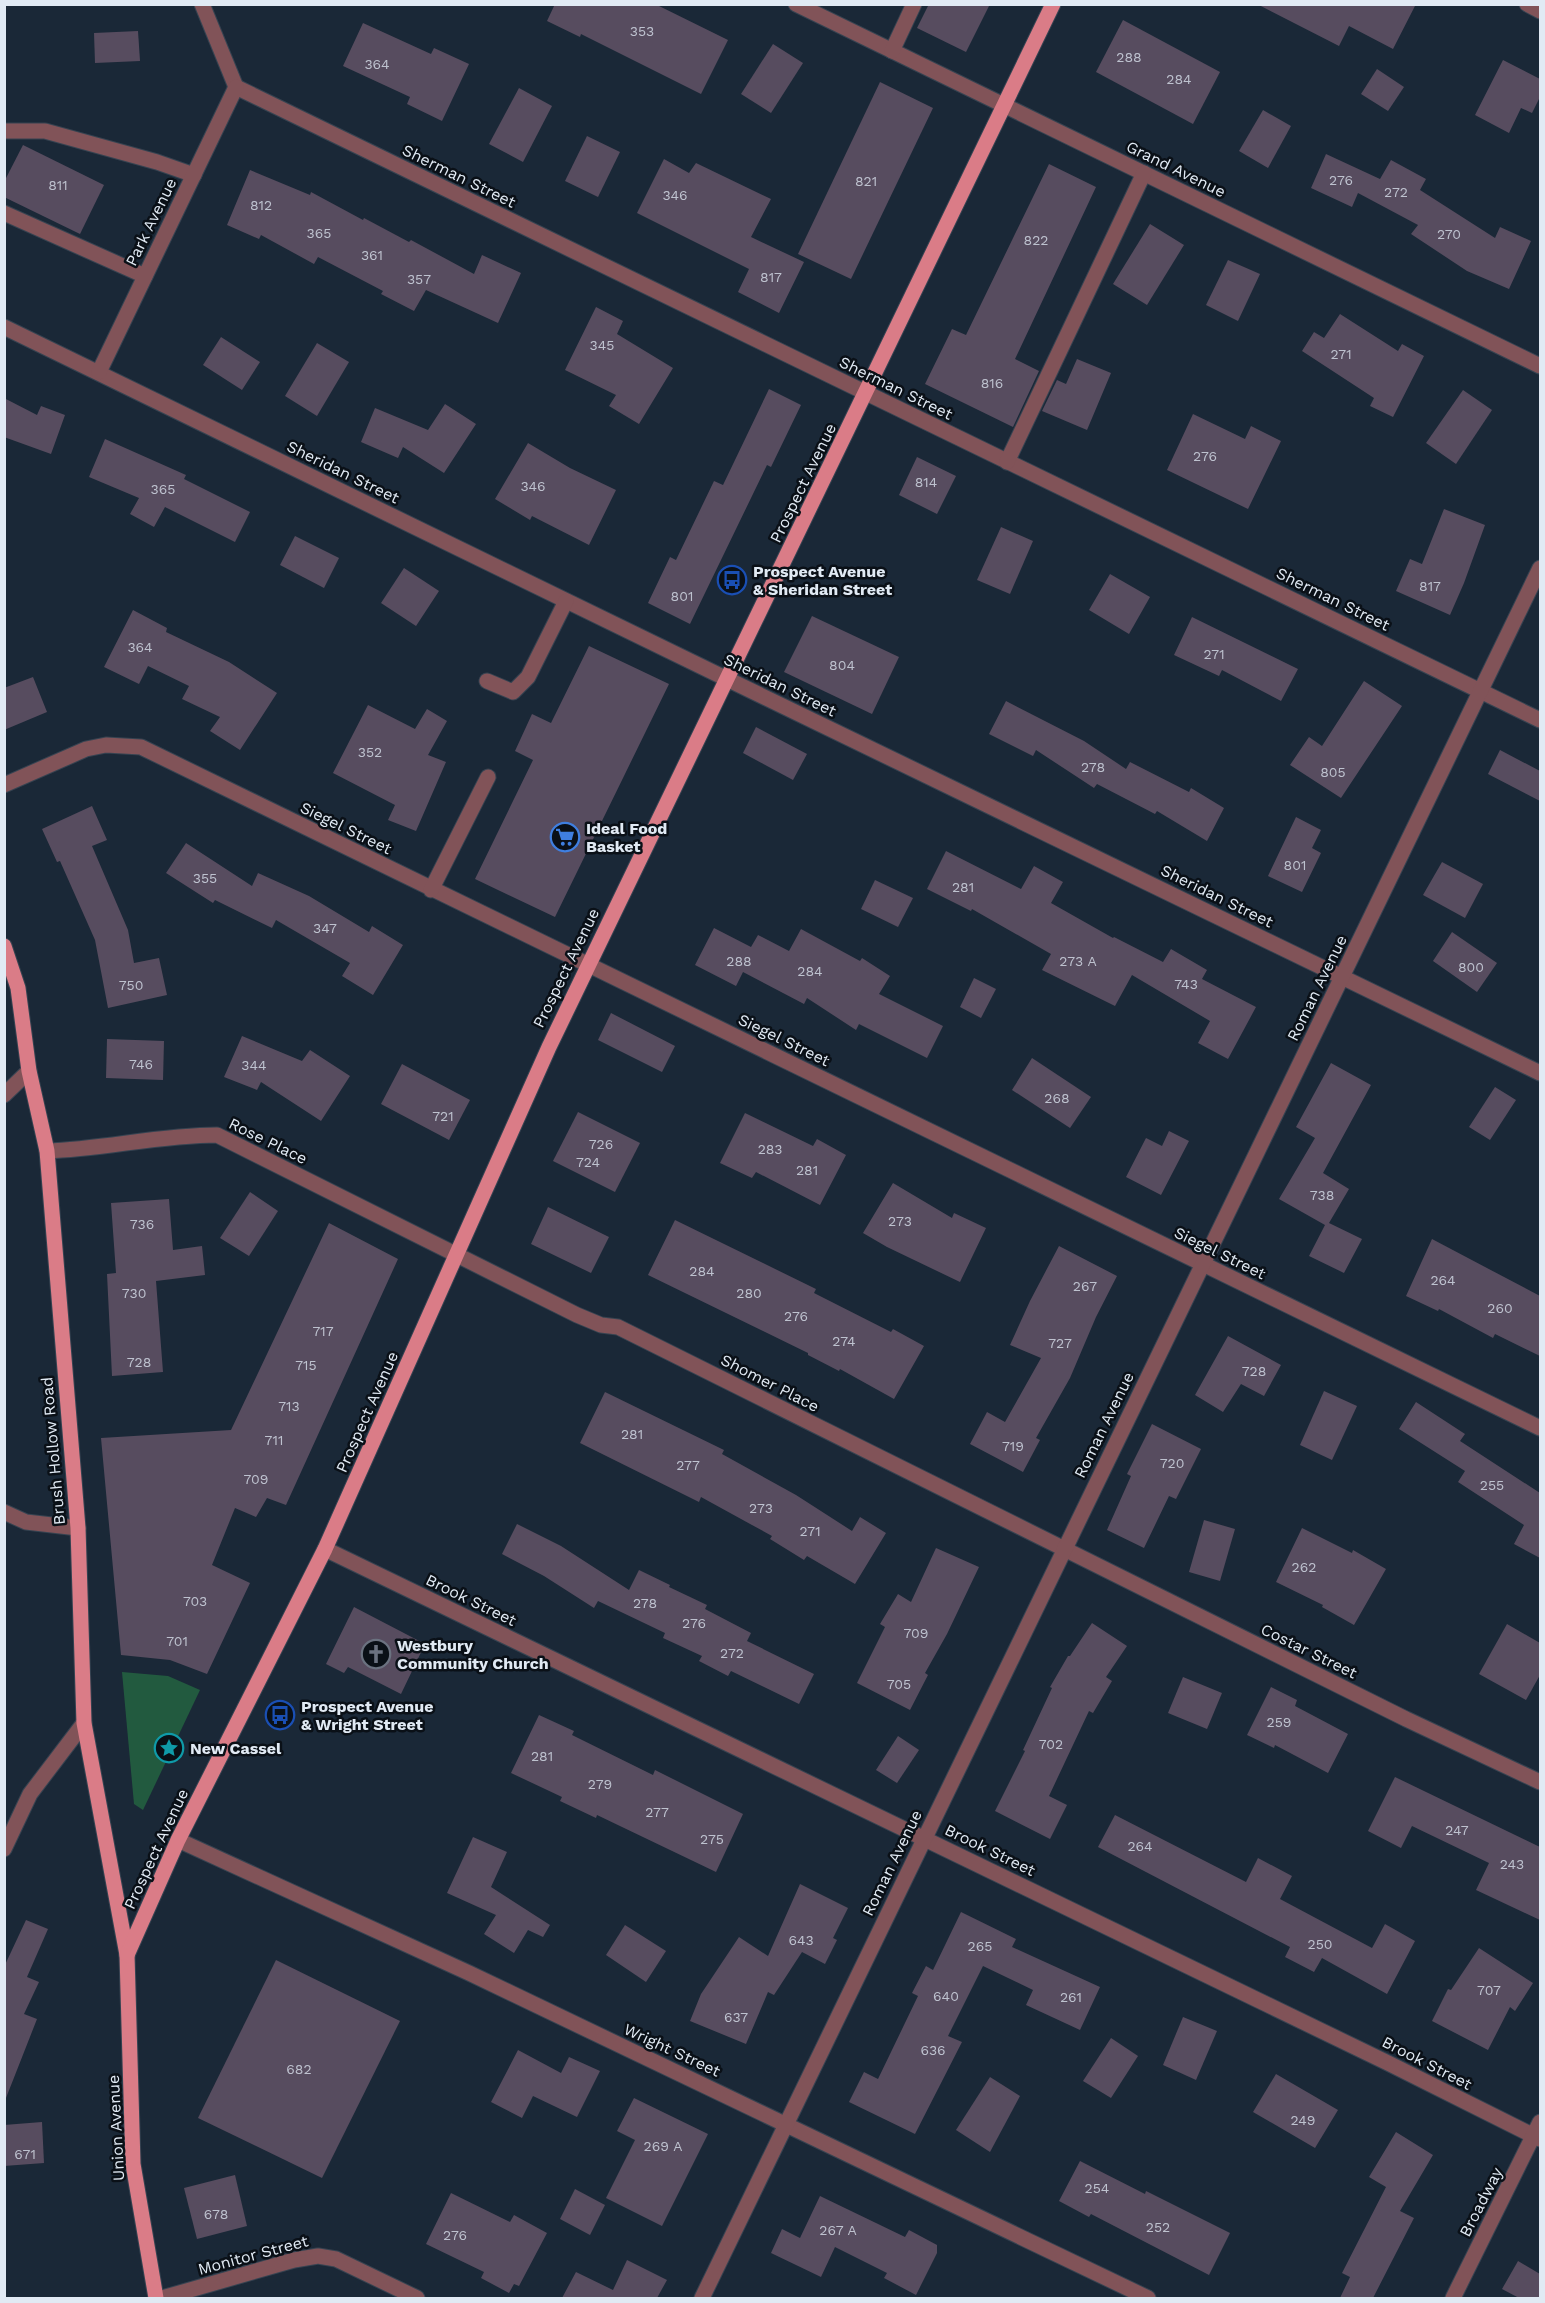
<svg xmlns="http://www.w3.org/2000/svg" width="1545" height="2303" font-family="'Work Sans',sans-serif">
<rect width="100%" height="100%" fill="#1a2837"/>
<!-- green -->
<polygon fill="#225a3f" points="122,1672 168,1676 200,1690 143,1810 134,1804"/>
<!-- building -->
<g fill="#574c5f">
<polygon points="555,4 655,4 728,40 701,94 581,34 580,37 547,21"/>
<polygon points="929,4 990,4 966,52 917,28"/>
<polygon points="1257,4 1416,4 1393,49 1349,26 1339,46"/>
<polygon points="1123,20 1220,72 1193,124 1096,72"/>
<polygon points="363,23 431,54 434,48 469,64 442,121 407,104 410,97 343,66"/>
<polygon points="138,31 140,61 95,63 94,33"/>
<polygon points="773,44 803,63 771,113 741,94"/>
<polygon points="1503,60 1540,79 1540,97 1532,113 1521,108 1509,133 1475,115"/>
<polygon points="1377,69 1404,87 1388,111 1361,94"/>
<polygon points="880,82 933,108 851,279 798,254"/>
<polygon points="519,88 552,106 523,162 489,144"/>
<polygon points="1263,110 1291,126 1268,168 1239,151"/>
<polygon points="587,136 620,152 598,197 565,181"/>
<polygon points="23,145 104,185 80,234 4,197 4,182"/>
<polygon points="1326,154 1380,179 1391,160 1426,179 1420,190 1495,238 1500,227 1531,241 1509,289 1467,271 1411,234 1418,225 1358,193 1352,207 1311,188"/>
<polygon points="664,159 689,173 696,163 771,199 751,237 804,262 779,313 738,292 749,269 637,213"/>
<polygon points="1049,164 1096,187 1015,359 1039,371 1013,427 925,384 952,329 966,335"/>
<polygon points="250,170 310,195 311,192 363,220 364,218 409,242 411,240 474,274 482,255 521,273 498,323 426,290 414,311 381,294 383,291 318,257 314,264 261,235 259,239 227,225"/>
<polygon points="1150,224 1184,245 1147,305 1113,284"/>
<polygon points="1228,260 1260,274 1238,321 1206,305"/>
<polygon points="596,307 623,321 617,334 673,368 639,424 609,406 616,395 565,370"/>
<polygon points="1340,314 1398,351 1402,344 1424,356 1393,417 1370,406 1374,398 1302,351 1314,332 1324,338"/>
<polygon points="221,337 260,362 242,390 203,365"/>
<polygon points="317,343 349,362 317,416 285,396"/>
<polygon points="1077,359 1111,373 1087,430 1042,411 1057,380 1066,384"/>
<polygon points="769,389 801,405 771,467 767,465 690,624 648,603 670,557 676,560 714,481 723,485"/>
<polygon points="1463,390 1492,410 1456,464 1426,443"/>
<polygon points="4,398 37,415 41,406 65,415 51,454 4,437"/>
<polygon points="445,404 476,424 444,473 403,447 398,458 361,442 375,408 428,430"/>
<polygon points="1193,414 1245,439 1251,426 1281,441 1248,509 1167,470"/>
<polygon points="105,439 186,475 184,479 250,512 235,542 165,507 154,527 130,514 139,498 89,477"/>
<polygon points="528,443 570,468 616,490 589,545 532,516 530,520 495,499"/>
<polygon points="917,457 956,476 937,514 899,495"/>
<polygon points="1444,509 1485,525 1464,583 1450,615 1396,591 1410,559 1422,564"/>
<polygon points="1001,527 1033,541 1010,594 977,580"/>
<polygon points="295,536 339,558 324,588 280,565"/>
<polygon points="404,568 439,591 416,626 381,603"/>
<polygon points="1110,574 1150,597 1129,634 1089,610"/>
<polygon points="133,610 167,628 166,632 229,662 277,693 240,750 210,731 220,717 182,699 189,686 148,666 139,684 104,667"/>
<polygon points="812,616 899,657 872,714 784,672"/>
<polygon points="1192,617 1298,669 1281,701 1222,670 1219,676 1174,655"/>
<polygon points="589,646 669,684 555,917 475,879 533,760 515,751 532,714 551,723"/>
<polygon points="33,677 47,712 4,730 4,688"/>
<polygon points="1364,681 1402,706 1341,798 1290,765 1309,737 1322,746"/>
<polygon points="1006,701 1084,741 1126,769 1130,762 1189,792 1191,788 1224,808 1207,841 1157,811 1155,814 1097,784 1094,788 1036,750 1033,756 989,734"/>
<polygon points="368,705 415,729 427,709 447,721 428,755 446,762 416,831 388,820 395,805 333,773"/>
<polygon points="756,727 807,754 793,780 743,753"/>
<polygon points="1500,750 1540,771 1540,801 1488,774"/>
<polygon points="92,806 107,840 92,846 128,930 134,963 159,958 167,995 108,1008 95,940 60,861 57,862 42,829"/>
<polygon points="1296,817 1321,830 1312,848 1321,853 1302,892 1268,876"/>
<polygon points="186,843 252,886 258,873 309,896 369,932 372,926 403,945 373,995 342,976 350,963 276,920 272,928 215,900 213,903 166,873"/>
<polygon points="946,851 1021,889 1034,866 1063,882 1051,903 1113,938 1114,937 1163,962 1171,949 1207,970 1202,979 1256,1007 1228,1059 1198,1043 1210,1021 1132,975 1115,1006 1042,970 1051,954 972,909 971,911 927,889"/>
<polygon points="1442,862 1483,884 1465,918 1423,895"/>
<polygon points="875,880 913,898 898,927 861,909"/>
<polygon points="714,928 751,947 758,935 789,951 801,929 860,961 862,958 890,976 879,994 943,1026 927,1058 859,1024 856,1030 807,998 804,1004 743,972 736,986 695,965"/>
<polygon points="1452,932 1497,963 1477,992 1433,961"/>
<polygon points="974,978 996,989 981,1018 960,1007"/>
<polygon points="611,1013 675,1046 662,1072 598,1040"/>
<polygon points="242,1036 302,1061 310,1050 350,1076 321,1121 261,1082 257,1090 224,1077"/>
<polygon points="107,1039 164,1041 163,1080 106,1078"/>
<polygon points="1032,1058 1091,1097 1070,1128 1012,1090"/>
<polygon points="1331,1063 1371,1085 1323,1173 1349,1189 1329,1223 1362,1239 1344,1273 1309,1256 1325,1225 1279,1199 1315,1138 1296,1127"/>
<polygon points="402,1064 470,1100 449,1140 381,1104"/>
<polygon points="1495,1087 1516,1100 1490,1140 1469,1127"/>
<polygon points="578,1112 640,1143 615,1192 553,1161"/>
<polygon points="745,1113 813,1146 817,1139 846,1155 820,1205 756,1172 752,1178 720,1163"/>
<polygon points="1169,1131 1189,1141 1161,1195 1126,1177 1146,1138 1162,1146"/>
<polygon points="893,1183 952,1218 954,1213 986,1228 960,1282 887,1247 863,1233"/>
<polygon points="250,1192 278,1211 249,1256 220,1238"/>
<polygon points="169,1199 173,1250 202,1246 205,1275 156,1281 163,1372 112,1376 107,1274 116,1273 111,1203"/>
<polygon points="548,1207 609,1237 591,1273 531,1244"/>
<polygon points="675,1220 816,1289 814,1293 891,1332 893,1329 924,1346 894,1399 840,1369 839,1371 808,1355 808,1353 648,1275"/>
<polygon points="329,1223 398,1259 286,1505 267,1498 256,1517 235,1508 212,1565 250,1583 207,1674 170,1660 121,1655 101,1438 231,1430"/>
<polygon points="1432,1239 1540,1296 1540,1356 1495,1334 1493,1338 1439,1309 1438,1311 1406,1296"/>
<polygon points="1059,1246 1117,1276 1096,1317 1070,1378 1036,1438 1040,1440 1023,1472 970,1444 987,1412 1005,1422 1041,1358 1010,1345 1030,1301"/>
<polygon points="1228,1336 1281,1365 1264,1396 1241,1384 1223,1412 1195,1395"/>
<polygon points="1324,1391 1357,1406 1332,1460 1300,1445"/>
<polygon points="605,1392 724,1450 722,1454 796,1495 852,1531 860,1517 886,1533 855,1584 807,1556 804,1560 770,1539 772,1536 701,1497 699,1502 580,1443"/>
<polygon points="1416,1402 1465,1434 1460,1441 1540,1493 1540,1558 1514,1544 1524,1525 1458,1482 1465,1471 1399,1429"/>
<polygon points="1152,1424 1201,1449 1176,1499 1169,1496 1144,1548 1107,1530 1131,1476 1127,1474"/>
<polygon points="1204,1520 1235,1529 1220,1581 1189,1572"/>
<polygon points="517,1524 561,1546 629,1590 639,1570 670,1585 669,1587 707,1605 705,1609 751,1633 747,1641 814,1674 799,1704 731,1671 728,1676 699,1661 702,1656 663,1638 665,1633 598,1601 594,1608 544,1576 502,1554"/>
<polygon points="1302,1528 1352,1553 1353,1550 1386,1569 1354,1625 1322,1607 1323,1605 1276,1582"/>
<polygon points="936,1548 979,1567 947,1634 925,1673 928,1675 910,1710 857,1683 885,1627 880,1624 898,1594 911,1602"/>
<polygon points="354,1607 425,1644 401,1694 348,1667 344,1673 326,1664"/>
<polygon points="1092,1623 1127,1646 1106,1677 1112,1681 1093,1713 1089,1711 1049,1796 1067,1805 1050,1839 995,1811 1025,1751 1023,1750 1052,1688 1050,1687 1068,1656 1070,1656"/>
<polygon points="1507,1624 1540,1643 1540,1675 1526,1700 1479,1674"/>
<polygon points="1183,1677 1222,1693 1207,1729 1168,1713"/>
<polygon points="1271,1687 1297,1700 1295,1706 1348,1734 1328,1773 1275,1745 1274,1748 1247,1735"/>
<polygon points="539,1715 574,1731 572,1735 653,1775 655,1770 743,1814 716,1872 597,1815 596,1818 560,1801 562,1797 511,1773"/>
<polygon points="898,1736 919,1750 897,1783 876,1770"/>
<polygon points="1395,1777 1540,1847 1540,1920 1476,1890 1489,1863 1412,1826 1401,1848 1368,1831"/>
<polygon points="1115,1815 1246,1882 1258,1858 1292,1876 1280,1899 1372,1948 1385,1924 1415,1941 1387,1994 1322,1958 1314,1972 1285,1957 1290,1947 1098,1847"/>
<polygon points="473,1837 507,1852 491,1887 550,1925 543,1937 528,1930 514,1953 484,1934 496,1915 447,1893"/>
<polygon points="800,1884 848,1908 833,1938 837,1940 825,1964 802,1952 774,1995 768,1992 746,2044 690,2021 701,1994 739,1937 768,1956"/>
<polygon points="961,1912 1016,1939 1012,1947 1100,1987 1080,2030 1026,2005 1033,1990 983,1966 948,2036 962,2042 915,2134 849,2102 864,2072 878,2079 918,1996 912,1993 926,1966 933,1970"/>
<polygon points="26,1920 48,1929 27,1977 39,1982 24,2014 37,2019 6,2098 4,1967"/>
<polygon points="625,1925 666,1951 646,1982 606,1955"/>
<polygon points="1479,1948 1533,1983 1515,2011 1510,2007 1488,2050 1432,2021 1448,1989 1451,1990"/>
<polygon points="276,1960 400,2021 322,2178 198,2118"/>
<polygon points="1183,2017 1217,2031 1196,2080 1163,2065"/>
<polygon points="1111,2038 1138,2056 1111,2098 1083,2081"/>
<polygon points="518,2050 561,2073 569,2057 600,2071 577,2117 533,2096 522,2118 491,2102"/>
<polygon points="1276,2074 1338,2110 1315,2148 1253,2112"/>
<polygon points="990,2077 1020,2096 990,2152 956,2130"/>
<polygon points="634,2098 708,2134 662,2226 606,2198 635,2140 617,2131"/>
<polygon points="42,2122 44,2163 4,2166 4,2125"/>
<polygon points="1396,2132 1433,2155 1400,2211 1414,2218 1373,2298 1340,2298 1350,2277 1342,2273 1386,2187 1369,2177"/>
<polygon points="1080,2161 1145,2194 1146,2191 1230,2233 1209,2275 1091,2214 1089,2217 1059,2201"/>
<polygon points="235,2175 247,2226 197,2239 184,2188"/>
<polygon points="575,2189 605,2205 590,2235 560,2219"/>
<polygon points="451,2193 510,2222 514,2215 547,2233 519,2286 514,2284 509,2293 481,2278 484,2272 426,2244"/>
<polygon points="820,2196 905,2237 909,2230 937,2245 937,2253 916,2295 884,2278 887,2273 835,2247 821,2277 771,2253 782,2229 800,2238"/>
<polygon points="627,2260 667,2280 657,2298 562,2298 576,2272 613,2290"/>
<polygon points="1518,2261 1540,2274 1540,2298 1519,2298 1502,2289"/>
</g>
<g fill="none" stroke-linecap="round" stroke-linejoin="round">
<!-- minor casing -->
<g stroke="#364351" stroke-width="17">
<g id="minor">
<polyline points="202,4 236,87"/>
<polyline points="796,4 1540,366"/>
<polyline points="1527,4 1540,11"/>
<polyline points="892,51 914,4"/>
<polyline points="236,87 1540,720"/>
<polyline points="4,131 45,131 157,162 194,175"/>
<polyline points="4,213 145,276"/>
<polyline points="4,327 727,679 1540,1073"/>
<polyline points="99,372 236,87"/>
<polyline points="1007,462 1144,173"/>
<polyline points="487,681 513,692 528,677 566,601"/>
<polyline points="4,785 86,749 106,745 141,747 1540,1428"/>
<polyline points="431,890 488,777"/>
<polyline points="4,1095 29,1071"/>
<path d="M47,1151C104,1149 160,1135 217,1135L577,1315L601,1325L618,1327L1406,1719L1540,1782"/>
<polyline points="4,1512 26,1522 78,1528"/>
<polyline points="325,1549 1388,2063 1540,2139"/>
<polyline points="178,1840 469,1973 1148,2298"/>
<polyline points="4,1849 30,1794 84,1723"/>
<polyline points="162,2298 294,2260 318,2256 336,2259 417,2298"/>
<polyline points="702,2298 1540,568"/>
<polyline points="1453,2298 1540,2122"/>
</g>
</g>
<!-- major casing -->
<g stroke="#364351" stroke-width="17">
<g id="major">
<polyline points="4,946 18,988 29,1071 47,1151 78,1528 84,1723 127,1955 133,2164 156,2298"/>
<polyline points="127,1955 178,1840 325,1549 549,1047 1053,4"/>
</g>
</g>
<!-- minor -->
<use href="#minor" stroke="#815358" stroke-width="15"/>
<!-- major -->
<use href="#major" stroke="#da7c87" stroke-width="15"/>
</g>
<!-- icons -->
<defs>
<g id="bus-ring" transform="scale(1.5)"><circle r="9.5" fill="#0a1017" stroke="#1a4fb4" stroke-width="1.5"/><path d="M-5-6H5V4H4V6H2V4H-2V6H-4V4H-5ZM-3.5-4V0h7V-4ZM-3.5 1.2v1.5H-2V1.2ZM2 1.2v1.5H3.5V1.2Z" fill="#1a4fb4"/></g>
<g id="supermarket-ring" transform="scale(1.5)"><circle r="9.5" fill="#0a1017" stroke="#3f7fe0" stroke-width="1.5"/><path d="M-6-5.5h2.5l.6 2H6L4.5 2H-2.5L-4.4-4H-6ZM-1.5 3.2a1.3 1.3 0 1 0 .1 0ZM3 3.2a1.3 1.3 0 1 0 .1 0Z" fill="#3f7fe0"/></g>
<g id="church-ring" transform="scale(1.5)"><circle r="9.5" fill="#0a1017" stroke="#6b7280" stroke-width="1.5"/><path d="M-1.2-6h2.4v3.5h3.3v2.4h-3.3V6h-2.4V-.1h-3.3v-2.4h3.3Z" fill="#6b7280"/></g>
<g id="sight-ring" transform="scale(1.5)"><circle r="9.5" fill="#0a1017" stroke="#0f9aa8" stroke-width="1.5"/><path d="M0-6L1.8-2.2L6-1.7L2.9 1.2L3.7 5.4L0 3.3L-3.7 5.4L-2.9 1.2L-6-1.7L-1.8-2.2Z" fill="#0f9aa8"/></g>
</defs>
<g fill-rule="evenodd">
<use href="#bus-ring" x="732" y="580"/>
<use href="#supermarket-ring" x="565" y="837"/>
<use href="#church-ring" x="376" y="1654"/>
<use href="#bus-ring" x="280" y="1715"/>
<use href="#sight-ring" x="169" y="1748"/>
</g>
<g text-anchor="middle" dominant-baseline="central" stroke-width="5" stroke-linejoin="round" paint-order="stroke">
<!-- number labels -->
<g font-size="14" fill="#bec2cf">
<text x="642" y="31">353</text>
<text x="1129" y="57">288</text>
<text x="377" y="64">364</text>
<text x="1179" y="79">284</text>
<text x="1341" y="180">276</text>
<text x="866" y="181">821</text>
<text x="58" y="185">811</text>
<text x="1396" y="192">272</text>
<text x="675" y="195">346</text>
<text x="261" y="205">812</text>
<text x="319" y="233">365</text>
<text x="1449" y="234">270</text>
<text x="1036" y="240">822</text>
<text x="372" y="255">361</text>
<text x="771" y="277">817</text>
<text x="419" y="279">357</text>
<text x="602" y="345">345</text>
<text x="1341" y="354">271</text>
<text x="992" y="383">816</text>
<text x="1205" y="456">276</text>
<text x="926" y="482">814</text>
<text x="533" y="486">346</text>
<text x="163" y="489">365</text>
<text x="1430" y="586">817</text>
<text x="682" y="596">801</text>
<text x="140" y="647">364</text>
<text x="1214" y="654">271</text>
<text x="842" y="665">804</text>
<text x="370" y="752">352</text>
<text x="1093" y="767">278</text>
<text x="1333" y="772">805</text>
<text x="1295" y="865">801</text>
<text x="205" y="878">355</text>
<text x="963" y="887">281</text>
<text x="325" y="928">347</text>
<text x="739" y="961">288</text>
<text x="1078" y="961">273 A</text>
<text x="1471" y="967">800</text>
<text x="810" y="971">284</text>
<text x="1186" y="984">743</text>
<text x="131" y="985">750</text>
<text x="141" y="1064">746</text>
<text x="254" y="1065">344</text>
<text x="1057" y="1098">268</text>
<text x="443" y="1116">721</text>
<text x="601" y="1144">726</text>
<text x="770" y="1149">283</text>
<text x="588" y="1162">724</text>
<text x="807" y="1170">281</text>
<text x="1322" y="1195">738</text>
<text x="900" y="1221">273</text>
<text x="142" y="1224">736</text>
<text x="702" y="1271">284</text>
<text x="1443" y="1280">264</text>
<text x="1085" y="1286">267</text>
<text x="134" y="1293">730</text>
<text x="749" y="1293">280</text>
<text x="1500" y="1308">260</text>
<text x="796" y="1316">276</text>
<text x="323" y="1331">717</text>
<text x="844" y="1341">274</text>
<text x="1060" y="1343">727</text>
<text x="139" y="1362">728</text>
<text x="306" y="1365">715</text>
<text x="1254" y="1371">728</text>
<text x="289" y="1406">713</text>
<text x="632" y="1434">281</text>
<text x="274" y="1440">711</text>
<text x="1013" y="1446">719</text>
<text x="1172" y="1463">720</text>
<text x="688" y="1465">277</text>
<text x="256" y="1479">709</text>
<text x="1492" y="1485">255</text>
<text x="761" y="1508">273</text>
<text x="810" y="1531">271</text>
<text x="1304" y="1567">262</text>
<text x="195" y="1601">703</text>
<text x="645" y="1603">278</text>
<text x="694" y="1623">276</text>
<text x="916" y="1633">709</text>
<text x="177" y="1641">701</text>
<text x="732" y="1653">272</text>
<text x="899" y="1684">705</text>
<text x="1279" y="1722">259</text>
<text x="1051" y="1744">702</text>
<text x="542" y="1756">281</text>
<text x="600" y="1784">279</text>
<text x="657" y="1812">277</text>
<text x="1457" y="1830">247</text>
<text x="712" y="1839">275</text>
<text x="1140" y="1846">264</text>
<text x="1512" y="1864">243</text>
<text x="801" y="1940">643</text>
<text x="1320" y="1944">250</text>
<text x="980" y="1946">265</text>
<text x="1489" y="1990">707</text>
<text x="946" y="1996">640</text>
<text x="1071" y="1997">261</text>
<text x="736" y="2017">637</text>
<text x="933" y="2050">636</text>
<text x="299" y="2069">682</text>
<text x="1303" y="2120">249</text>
<text x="663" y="2146">269 A</text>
<text x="25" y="2154">671</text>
<text x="1097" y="2188">254</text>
<text x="216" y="2214">678</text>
<text x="1158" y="2227">252</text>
<text x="838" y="2230">267 A</text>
<text x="455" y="2235">276</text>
</g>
<!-- street labels -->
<g font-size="16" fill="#e1eaf4" stroke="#0a1017">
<text transform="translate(1176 169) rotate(26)">Grand Avenue</text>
<text transform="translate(459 176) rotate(26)">Sherman Street</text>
<text transform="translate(151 222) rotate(-64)">Park Avenue</text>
<text transform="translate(896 388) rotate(26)">Sherman Street</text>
<text transform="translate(343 472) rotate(26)">Sheridan Street</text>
<text transform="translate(803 483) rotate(-64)">Prospect Avenue</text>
<text transform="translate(1333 599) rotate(26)">Sherman Street</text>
<text transform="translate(780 685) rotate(26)">Sheridan Street</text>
<text transform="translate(346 828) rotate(26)">Siegel Street</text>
<text transform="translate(1217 896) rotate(26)">Sheridan Street</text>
<text transform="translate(566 968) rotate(-64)">Prospect Avenue</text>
<text transform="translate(1317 988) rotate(-64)">Roman Avenue</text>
<text transform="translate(784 1040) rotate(26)">Siegel Street</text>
<text transform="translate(268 1141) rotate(26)">Rose Place</text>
<text transform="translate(1220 1253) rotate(26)">Siegel Street</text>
<text transform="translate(770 1383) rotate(27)">Shomer Place</text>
<text transform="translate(367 1412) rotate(-66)">Prospect Avenue</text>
<text transform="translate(1104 1425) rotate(-64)">Roman Avenue</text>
<text transform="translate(53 1451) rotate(-95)">Brush Hollow Road</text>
<text transform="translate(471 1600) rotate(26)">Brook Street</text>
<text transform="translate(1309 1651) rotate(26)">Costar Street</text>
<text transform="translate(156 1849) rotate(-65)">Prospect Avenue</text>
<text transform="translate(990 1850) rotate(26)">Brook Street</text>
<text transform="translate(892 1863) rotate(-64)">Roman Avenue</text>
<text transform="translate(672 2050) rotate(25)">Wright Street</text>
<text transform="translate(1427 2063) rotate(27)">Brook Street</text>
<text transform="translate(116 2128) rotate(-93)">Union Avenue</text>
<text transform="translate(1481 2202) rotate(-63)">Broadway</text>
<text transform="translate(253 2255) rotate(-15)">Monitor Street</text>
</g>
<!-- poi labels -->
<g font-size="16" font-weight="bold" fill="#e1eaf4" stroke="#0a1017" text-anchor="start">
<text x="753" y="571">Prospect Avenue<tspan x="753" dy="18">&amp; Sheridan Street</tspan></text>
<text x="586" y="828">Ideal Food<tspan x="586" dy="18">Basket</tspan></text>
<text x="397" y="1645">Westbury<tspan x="397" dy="18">Community Church</tspan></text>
<text x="301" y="1706">Prospect Avenue<tspan x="301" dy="18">&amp; Wright Street</tspan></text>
<text x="190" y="1748">New Cassel</text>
</g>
</g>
<!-- border -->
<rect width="1545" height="2303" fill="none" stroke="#e1eaf4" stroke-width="12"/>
</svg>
